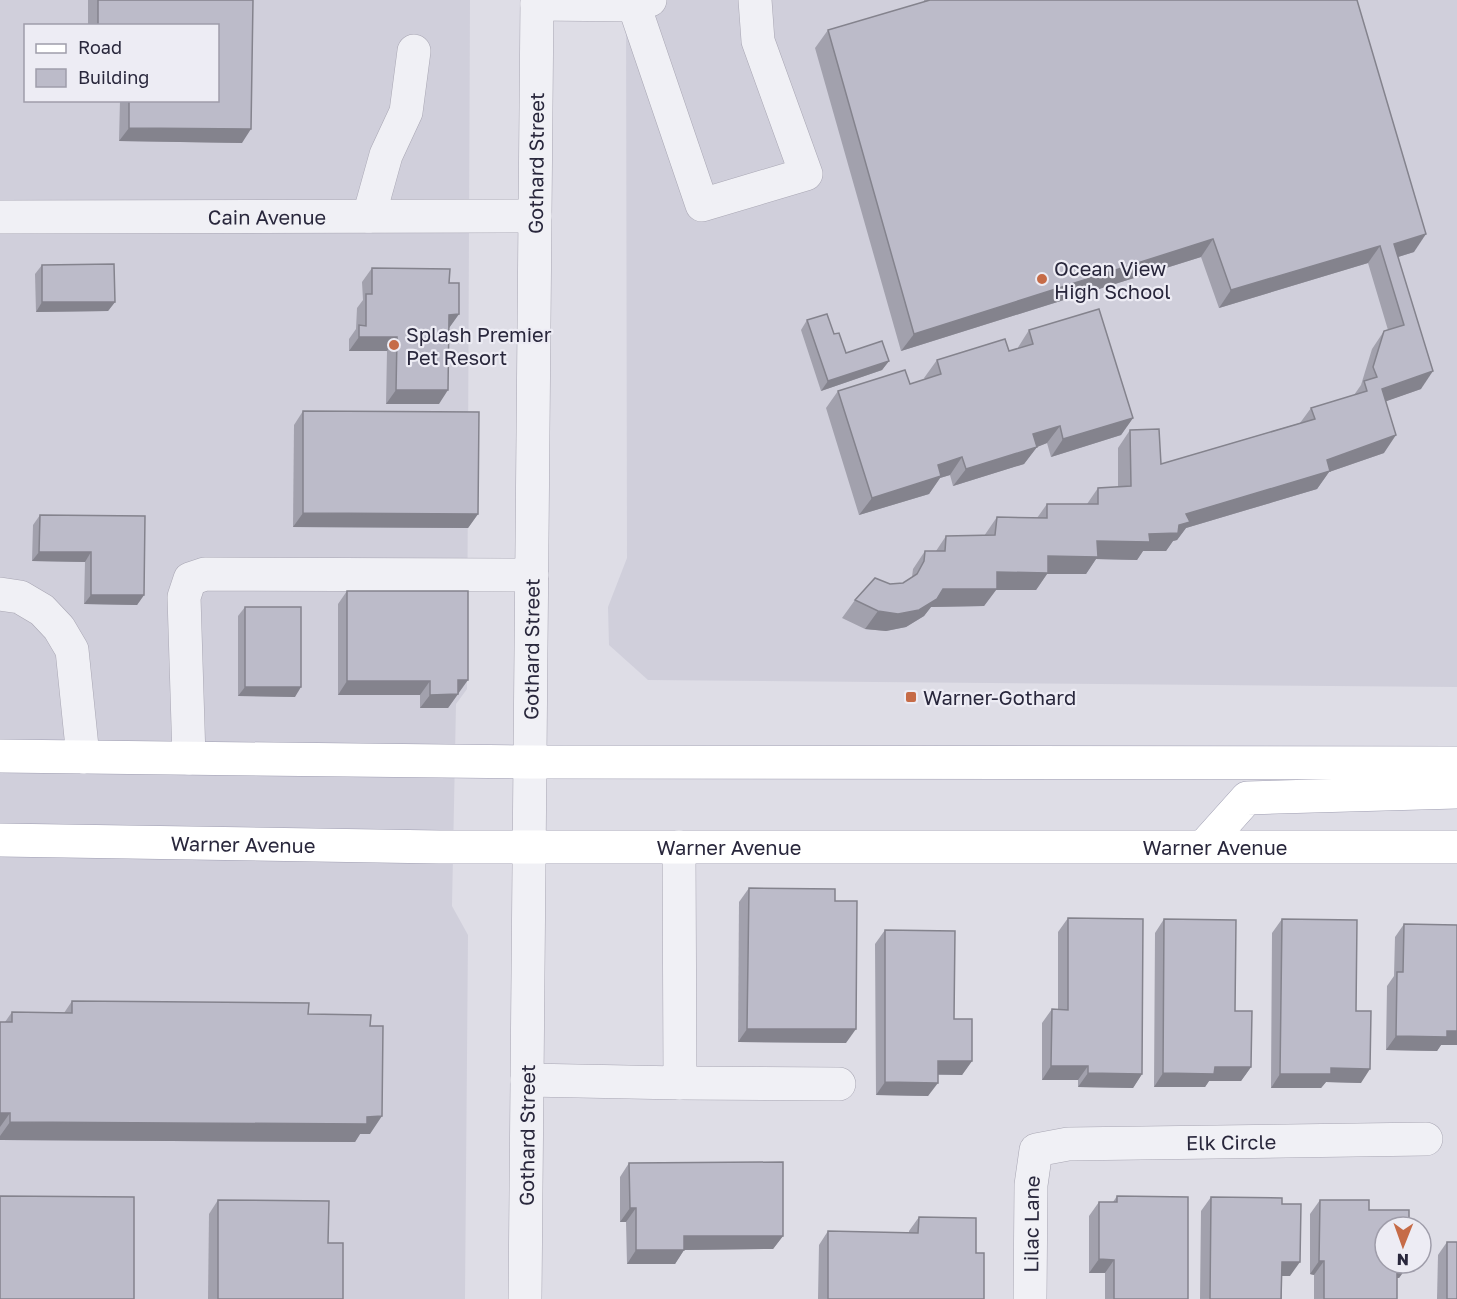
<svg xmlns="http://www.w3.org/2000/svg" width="1457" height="1299" font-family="'Golos Text',sans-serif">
<rect width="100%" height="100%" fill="#dedde6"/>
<!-- built -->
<g fill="#d0cfdb" fill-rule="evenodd">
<path d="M0,0H470L467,689L456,704L452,906L468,935L465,1299H0ZM26,26H218V100H26Z"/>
<polygon points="626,0 1457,0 1457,687 648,680 609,645 608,607 627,558"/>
</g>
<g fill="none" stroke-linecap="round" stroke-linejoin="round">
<!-- minor casing -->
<g stroke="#a8a6b3" stroke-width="34">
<g id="minor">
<polyline points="537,4 634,5 650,0"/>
<polyline points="634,5 702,205 806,174 758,41 755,0"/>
<polyline points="369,216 386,155 406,112 414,51"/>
<path id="s1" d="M0,217L535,216"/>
<polyline points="0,594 20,597 42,610 59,628 72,650 83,757"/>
<polyline points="189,758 184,597 190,579 205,574 532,575"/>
<polyline points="527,1080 680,1083 679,847"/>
<polyline points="680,1083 839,1084"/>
<path id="s2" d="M525,1299L537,0"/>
<path id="s3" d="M1030,1299L1031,1185L1036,1150L1068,1144L1426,1139"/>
</g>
</g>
<!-- major casing -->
<g stroke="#9e9db1" stroke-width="34">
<g id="major">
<polyline points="0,756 530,762 1457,763"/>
<path id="s4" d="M0,840L439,847H1457"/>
<polyline points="1204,846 1247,798 1457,792"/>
</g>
</g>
<!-- minor -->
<use href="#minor" stroke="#f0f0f5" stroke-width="33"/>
<!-- major -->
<use href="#major" stroke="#fff" stroke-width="33"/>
</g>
<!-- wall -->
<g fill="#a2a1ad">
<polygon points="88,0 253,0 242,143 119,141 120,100 218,100 218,26 88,26"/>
<polygon points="924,0 1357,0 1414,252 1398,257 1421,389 1386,401 1384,453 1329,472 1317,489 1186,528 1177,540 1173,541 1166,551 1143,551 1137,560 1096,559 1086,574 1047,574 1036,590 996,590 984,606 931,607 924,616 906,627 886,631 865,629 842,618 855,600 890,584 903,583 912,577 913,569 925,551 936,551 946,536 984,536 997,517 1037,518 1047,504 1087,504 1098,488 1118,487 1118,448 1130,430 1161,464 1300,423 1311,408 1354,395 1361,385 1372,349 1384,331 1388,330 1368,263 1219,308 1201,257 901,351 815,48 828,30 924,2"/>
<polygon points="42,265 115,302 108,311 36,312 35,274"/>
<polygon points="372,268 449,283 459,314 449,328 439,404 386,404 387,351 349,351 349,339 356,329 357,308 363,300 362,282"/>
<polygon points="807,320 834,334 846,353 889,361 882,370 821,391 801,330"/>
<polygon points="1029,330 1133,418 1121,435 1051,457 1047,443 1037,447 1024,464 953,486 950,475 940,478 929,494 859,515 826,408 838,391 910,384 925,379 924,378 937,360 1009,351 1017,349"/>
<polygon points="303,411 478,514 468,528 293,527 294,425"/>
<polygon points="40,515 145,516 144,595 137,605 84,604 85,562 32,561 33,525"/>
<polygon points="347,591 458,694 448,708 420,708 420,695 338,695 338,604"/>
<polygon points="245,607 295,697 238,696 238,616"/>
<polygon points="749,888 835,901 846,1043 738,1042 739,902"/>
<polygon points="1068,918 1142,1074 1133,1088 1078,1087 1078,1080 1042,1080 1042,1023 1052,1009 1058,1010 1058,932"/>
<polygon points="1164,919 1235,1011 1251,1067 1241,1081 1209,1081 1205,1087 1154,1087 1155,933"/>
<polygon points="1282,919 1356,1011 1361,1083 1326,1082 1321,1088 1271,1088 1272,933"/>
<polygon points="1404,924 1441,1045 1437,1051 1386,1050 1387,986 1394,976 1395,937"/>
<polygon points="885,930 954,1019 972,1061 962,1075 938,1075 928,1096 876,1095 875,944"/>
<polygon points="72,1001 308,1014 370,1134 360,1134 355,1142 0,1140 0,1022 5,1022 12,1012 64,1013"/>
<polygon points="629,1163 783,1236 773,1249 684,1250 675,1264 627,1264 626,1222 620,1222 620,1177"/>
<polygon points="1117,1196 1188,1299 1105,1299 1105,1273 1089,1273 1089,1216 1099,1202 1113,1202"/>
<polygon points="1211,1197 1282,1204 1290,1276 1282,1276 1282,1299 1200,1299 1201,1211"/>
<polygon points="218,1200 343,1299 208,1299 209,1214"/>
<polygon points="1320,1200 1369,1210 1409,1264 1399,1278 1397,1278 1397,1299 1314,1299 1314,1275 1310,1274 1310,1214"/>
<polygon points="919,1217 976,1253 984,1299 818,1299 819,1245 828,1231 909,1233 909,1231"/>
<polygon points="1447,1242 1457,1299 1437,1299 1438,1255"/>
</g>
<!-- shaded-wall -->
<g fill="#84838d">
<polygon points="129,128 251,129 242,143 119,141"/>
<polygon points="1426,234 1414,252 1385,261 1394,244"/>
<polygon points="1213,239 1201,257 901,351 914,334"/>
<polygon points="1380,246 1368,263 1219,308 1231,290"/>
<polygon points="42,302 115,302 108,311 36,312"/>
<polygon points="459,314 449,328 449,315"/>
<polygon points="359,337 397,337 387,351 349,351"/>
<polygon points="889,361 882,370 821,391 828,381"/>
<polygon points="1433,371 1421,389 1370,407 1382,389"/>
<polygon points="396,390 448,390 439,404 386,404"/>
<polygon points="1133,418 1121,435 1051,457 1063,439"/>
<polygon points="1060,426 1047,443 1037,447 1024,464 953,486 966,469 1033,434"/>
<polygon points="1396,435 1384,453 1329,472 1317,489 1186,528 1177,540 1173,541 1166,551 1143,551 1137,560 1096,559 1086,574 1047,574 1036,590 996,590 984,606 931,607 924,616 906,627 886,631 865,629 878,611 943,589 1097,541 1149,534 1186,514 1327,460"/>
<polygon points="962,457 950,475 940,478 929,494 859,515 872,498 938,465"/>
<polygon points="303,513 478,514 468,528 293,527"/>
<polygon points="39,552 91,552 85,562 32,561"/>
<polygon points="91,595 144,595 137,605 84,604"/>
<polygon points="458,680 468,680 458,694 448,694"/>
<polygon points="347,681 430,681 420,695 338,695"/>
<polygon points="245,687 301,687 295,697 238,696"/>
<polygon points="458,694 448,708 420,708 430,695"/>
<polygon points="747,1029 856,1029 846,1043 738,1042"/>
<polygon points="1447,1031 1457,1031 1457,1045 1441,1045 1437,1051 1386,1050 1396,1036"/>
<polygon points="938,1061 972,1061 962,1075 928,1074"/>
<polygon points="1051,1066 1088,1066 1078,1080 1042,1080"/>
<polygon points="1215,1067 1251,1067 1241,1081 1209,1081 1205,1087 1154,1087 1163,1073"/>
<polygon points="1331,1068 1370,1069 1361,1083 1326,1082 1321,1088 1271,1088 1280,1074"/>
<polygon points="1088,1073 1142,1074 1133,1088 1078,1087"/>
<polygon points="885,1082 938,1083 928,1096 876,1095"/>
<polygon points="0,1113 10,1113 0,1127"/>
<polygon points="382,1116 370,1134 360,1134 355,1142 0,1140 0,1136 10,1122"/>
<polygon points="630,1208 636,1208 626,1222 620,1222"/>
<polygon points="684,1236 783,1236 773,1249 682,1250 684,1250 675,1264 627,1264 636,1250"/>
<polygon points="1099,1259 1114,1260 1105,1273 1089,1273"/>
<polygon points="1319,1261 1324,1261 1314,1275 1310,1274"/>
<polygon points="1282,1262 1300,1262 1290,1276 1272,1276"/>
<polygon points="1397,1264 1409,1264 1399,1278 1387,1278"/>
</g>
<!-- building -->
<g fill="#bcbbc9" stroke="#84838d" stroke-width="1.5">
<polygon points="98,0 253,0 251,129 129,128 129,100 218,100 218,26 98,26"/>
<polygon points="930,0 1357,0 1426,234 1394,244 1433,371 1382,389 1396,435 1327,460 1330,471 1186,514 1190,522 1179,525 1178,533 1149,534 1150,542 1097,541 1098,557 1048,556 1048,573 997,572 997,589 943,589 937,599 919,610 898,614 878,611 855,600 875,578 890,584 903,583 917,574 924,561 925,551 945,551 946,536 995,535 997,517 1047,518 1047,504 1098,504 1098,488 1131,486 1130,430 1159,429 1161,464 1315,419 1311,408 1367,391 1364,381 1377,377 1373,367 1384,331 1404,325 1380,246 1231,290 1213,239 914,334 828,30"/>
<polygon points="114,264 115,302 42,302 42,265"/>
<polygon points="372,268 450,269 449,283 459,283 459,314 449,315 448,390 396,390 397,337 359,337 359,325 366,326 366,294 372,294"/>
<polygon points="1099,309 1133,418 1063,439 1060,426 1033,434 1037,447 966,469 962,457 938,465 941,476 872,498 838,391 905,370 910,384 941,374 937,360 1005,339 1009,351 1033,344 1029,330"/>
<polygon points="827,314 834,334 839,333 846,353 882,341 889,361 828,381 807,320"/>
<polygon points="303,411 479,412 478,514 303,513"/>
<polygon points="40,515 145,516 144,595 91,595 91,552 39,552"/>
<polygon points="347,591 468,591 468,680 458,680 458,694 430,695 430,681 347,681"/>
<rect x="245" y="607" width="56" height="80"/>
<polygon points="749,888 835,889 835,901 857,901 856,1029 747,1029"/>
<polygon points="1068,918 1143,919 1142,1074 1088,1073 1088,1066 1051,1066 1052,1009 1068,1010"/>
<polygon points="1164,919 1236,920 1235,1011 1252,1011 1251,1067 1215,1067 1214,1074 1163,1073"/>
<polygon points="1282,919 1357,920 1356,1011 1371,1011 1370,1069 1331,1068 1331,1074 1280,1074"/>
<polygon points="1404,924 1457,925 1457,1031 1447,1031 1447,1037 1396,1036 1397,972 1403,972"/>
<polygon points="885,930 955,931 954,1019 972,1019 972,1061 938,1061 938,1083 885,1082"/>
<polygon points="72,1001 309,1003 308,1014 371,1015 370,1026 383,1026 382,1116 367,1117 367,1124 10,1122 10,1113 0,1113 0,1022 12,1022 12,1012 72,1013"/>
<polygon points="783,1162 783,1236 684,1236 684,1250 636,1250 636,1208 630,1208 629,1163"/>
<polygon points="0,1196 134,1197 134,1299 0,1299"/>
<polygon points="1117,1196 1188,1197 1188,1299 1114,1299 1114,1260 1099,1259 1099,1202 1117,1202"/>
<polygon points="1211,1197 1282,1198 1282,1204 1301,1204 1300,1262 1282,1262 1281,1299 1210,1299"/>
<polygon points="218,1200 329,1201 328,1243 343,1243 343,1299 218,1299"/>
<polygon points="1320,1200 1369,1200 1369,1210 1409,1210 1409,1227 1385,1227 1385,1263 1409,1263 1409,1264 1397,1264 1397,1299 1324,1299 1324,1261 1319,1261"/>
<polygon points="919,1217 976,1218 976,1253 984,1253 984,1299 828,1299 828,1231 918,1233"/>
<rect x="1447" y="1242" width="10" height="57"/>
</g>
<!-- markers -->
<g fill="#c66b47" stroke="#edecf4" stroke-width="2">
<circle cx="1042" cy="279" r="6"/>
<circle cx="394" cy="345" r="6"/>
<rect x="905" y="691" width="12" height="12" rx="3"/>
</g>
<g text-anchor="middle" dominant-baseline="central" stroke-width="4.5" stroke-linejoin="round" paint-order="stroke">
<!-- street labels -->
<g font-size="20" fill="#29273c" stroke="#edecf4">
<text stroke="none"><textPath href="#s2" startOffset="1136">Gothard Street</textPath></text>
<text stroke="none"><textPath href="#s1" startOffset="267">Cain Avenue</textPath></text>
<text stroke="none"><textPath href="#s2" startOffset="650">Gothard Street</textPath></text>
<text stroke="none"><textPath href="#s4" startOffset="243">Warner Avenue</textPath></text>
<text stroke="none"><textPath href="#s4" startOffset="1215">Warner Avenue</textPath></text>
<text stroke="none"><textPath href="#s4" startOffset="729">Warner Avenue</textPath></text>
<text stroke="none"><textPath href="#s2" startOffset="164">Gothard Street</textPath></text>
<text stroke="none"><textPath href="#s3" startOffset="345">Elk Circle</textPath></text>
<text stroke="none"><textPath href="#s3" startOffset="75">Lilac Lane</textPath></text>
</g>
<!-- poi labels -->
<g font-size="20" fill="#29273c" stroke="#edecf4" text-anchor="start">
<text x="1054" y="268">Ocean View<tspan x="1054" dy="23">High School</tspan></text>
<text x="406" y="334">Splash Premier<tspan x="406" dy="23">Pet Resort</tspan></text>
<text x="923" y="697">Warner-Gothard</text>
</g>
</g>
<!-- legend -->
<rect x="24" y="24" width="195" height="78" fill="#edecf4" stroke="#9f9daa" stroke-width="1.5"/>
<rect x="36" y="44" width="30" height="9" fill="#ffffff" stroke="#9f9daa" stroke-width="1.5"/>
<text x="78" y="54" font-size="18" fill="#29273c">Road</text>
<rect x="36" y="69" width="30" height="18" fill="#bcbbc9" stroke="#9f9daa" stroke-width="1.5"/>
<text x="78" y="84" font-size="18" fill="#29273c">Building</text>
<!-- north arrow -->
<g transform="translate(1403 1245) rotate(181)"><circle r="28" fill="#edecf4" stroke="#9f9daa" stroke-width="1.5"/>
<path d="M0-4.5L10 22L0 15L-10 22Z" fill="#c66b47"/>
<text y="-9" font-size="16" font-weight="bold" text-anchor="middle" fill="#29273c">N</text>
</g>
</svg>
